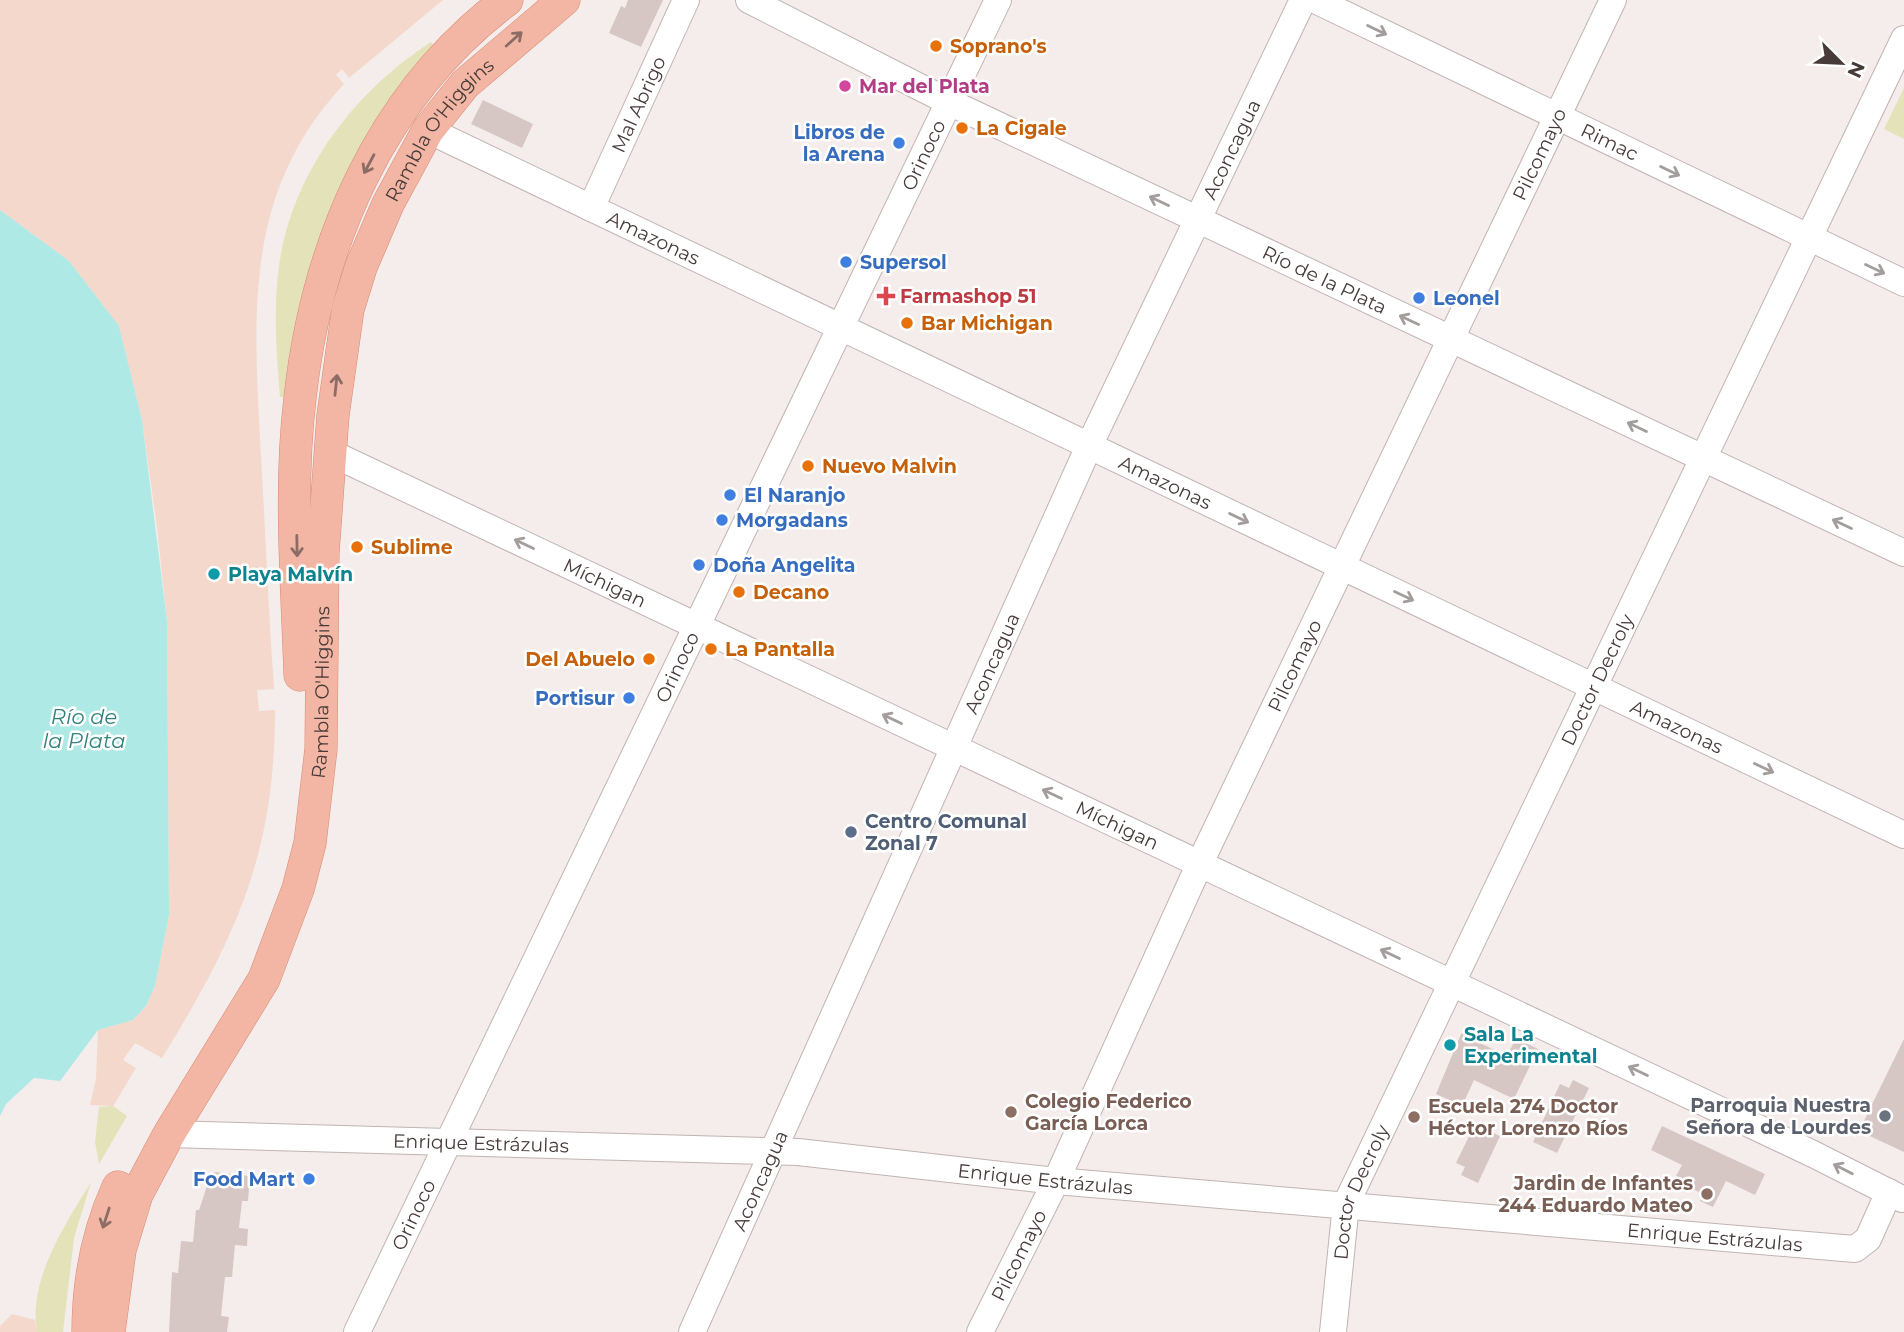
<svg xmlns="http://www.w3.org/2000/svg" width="1904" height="1332" font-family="Montserrat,sans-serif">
<rect width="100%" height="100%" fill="#f4edeb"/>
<!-- green -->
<g fill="#e3e2b8">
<path d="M431,42L433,45C337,156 306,254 284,397H280C277,360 274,322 277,285C284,184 348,96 431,42Z"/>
<polygon points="1904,88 1904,139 1884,129"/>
<polygon points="113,1106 127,1116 99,1164 95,1142 99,1107"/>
<path d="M91,1182L74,1238L63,1332H37C28,1279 65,1225 91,1182Z"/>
</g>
<!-- sand -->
<g fill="#f3d8cb">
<path d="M0,0H443L349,78L342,69L336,75L344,84C246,189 253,306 260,439C265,522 268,605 274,689L257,690L259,711L275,710C275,854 236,938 162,1058L135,1043L123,1060L136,1068L113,1106L90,1105L96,1079L98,1030L133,1020L146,1006L155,986L169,915L167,621L157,527L142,420L119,326L69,261L0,210Z"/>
<polygon points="12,1314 35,1320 37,1332 0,1332 0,1326"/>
</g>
<!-- water -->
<polygon fill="#aee9e5" points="0,210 69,261 119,326 142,420 167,621 169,915 155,986 146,1006 133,1020 98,1030 60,1081 34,1078 6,1104 0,1116"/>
<!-- building -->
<g fill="#d7c7c4">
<polygon points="628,0 663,0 641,47 609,33 621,6 625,8"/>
<polygon points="483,100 533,124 522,148 471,124"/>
<polygon points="1472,1030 1478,1042 1507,1056 1516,1038 1538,1049 1514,1099 1474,1080 1462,1106 1436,1094 1461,1034"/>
<polygon points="1904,1039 1904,1152 1859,1131"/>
<polygon points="1573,1080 1589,1088 1557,1153 1533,1142 1560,1084 1569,1088"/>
<polygon points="1475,1124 1500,1136 1478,1183 1461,1175 1465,1167 1456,1163"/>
<polygon points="1662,1126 1765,1174 1755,1195 1726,1181 1713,1207 1700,1201 1703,1194 1674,1180 1682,1165 1651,1150"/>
<polygon points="214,1172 250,1176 248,1201 242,1201 239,1228 248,1229 247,1246 235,1245 232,1277 225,1277 221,1316 229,1317 227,1332 169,1332 172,1272 178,1273 181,1241 193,1242 196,1210 199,1210 207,1186 213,1187"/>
</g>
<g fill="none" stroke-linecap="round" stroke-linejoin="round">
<!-- minor casing -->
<g stroke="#c1b4b1" stroke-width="28">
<g id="minor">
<path id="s1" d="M749,0L949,102L1904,553"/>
<path id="s2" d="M1315,0L1904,283"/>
<path id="s3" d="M428,130L1904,835"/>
<path id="s4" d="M591,208L686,0"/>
<path id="s5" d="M331,453L1813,1154L1902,1199"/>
<path id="s6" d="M169,1134L798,1152L1056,1181L1855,1249L1868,1239L1889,1192"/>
<path id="s7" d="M357,1332L998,0"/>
<path id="s8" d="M692,1332L1089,446L1303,0"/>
<path id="s9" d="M980,1332L1056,1181L1200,863L1613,0"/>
<path id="s10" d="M1333,1332L1346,1204L1904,39"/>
</g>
</g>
<!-- major casing -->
<g stroke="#d78a75" stroke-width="33">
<g id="major">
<path d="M300,675C297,584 289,489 300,398C317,244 380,95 507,0"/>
<path d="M88,1332C88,1282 97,1233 118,1187"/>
<path id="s11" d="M109,1332L120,1250L137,1194L169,1134L264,979L298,889L310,843L321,749L323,553L333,415L348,309L361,267L388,204L428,130L465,84L564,0"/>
</g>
</g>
<!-- minor -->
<use href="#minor" stroke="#fff" stroke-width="26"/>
<!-- major -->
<use href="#major" stroke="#f3b6a4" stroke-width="32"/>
</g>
<!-- one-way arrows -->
<defs><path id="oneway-shaft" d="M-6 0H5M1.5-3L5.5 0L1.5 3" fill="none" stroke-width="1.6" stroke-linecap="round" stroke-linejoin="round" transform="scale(1.75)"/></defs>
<g stroke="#a39d9c">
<use href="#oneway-shaft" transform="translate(1377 30) rotate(26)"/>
<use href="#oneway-shaft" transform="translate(1670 171) rotate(26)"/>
<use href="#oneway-shaft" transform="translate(1159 201) rotate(-155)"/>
<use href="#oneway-shaft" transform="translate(1875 269) rotate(25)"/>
<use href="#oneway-shaft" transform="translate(1409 320) rotate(-155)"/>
<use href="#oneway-shaft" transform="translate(1637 427) rotate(-155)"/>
<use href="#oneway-shaft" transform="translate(1239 518) rotate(26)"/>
<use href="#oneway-shaft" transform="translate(1842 524) rotate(-155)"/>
<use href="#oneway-shaft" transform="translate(524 544) rotate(-155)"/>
<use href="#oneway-shaft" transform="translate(1404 596) rotate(25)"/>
<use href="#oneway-shaft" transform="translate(892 719) rotate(-154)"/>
<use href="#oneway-shaft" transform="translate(1764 768) rotate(25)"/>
<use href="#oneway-shaft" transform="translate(1052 794) rotate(-155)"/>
<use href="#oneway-shaft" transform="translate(1390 954) rotate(-155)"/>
<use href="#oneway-shaft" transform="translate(1638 1071) rotate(-155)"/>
<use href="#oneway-shaft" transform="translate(1843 1169) rotate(-153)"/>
</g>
<g stroke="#8c6c64">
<use href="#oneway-shaft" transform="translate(514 39) rotate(-42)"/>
<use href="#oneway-shaft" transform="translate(369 164) rotate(118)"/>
<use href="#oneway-shaft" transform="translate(336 385) rotate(-84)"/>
<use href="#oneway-shaft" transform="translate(297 546) rotate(89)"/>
<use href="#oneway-shaft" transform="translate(106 1218) rotate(108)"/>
</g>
<!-- markers -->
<g fill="#e8710a" stroke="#fff" stroke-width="2.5">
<circle cx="936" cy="46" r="7"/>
<circle cx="962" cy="128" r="7"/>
<circle cx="907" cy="323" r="7"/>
<circle cx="808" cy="466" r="7"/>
<circle cx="357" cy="547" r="7"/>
<circle cx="739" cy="592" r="7"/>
<circle cx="711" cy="649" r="7"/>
<circle cx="649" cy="659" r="7"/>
</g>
<circle fill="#d1479c" stroke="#fff" stroke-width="2.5" cx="845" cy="86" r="7"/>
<g fill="#3f7fe0" stroke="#fff" stroke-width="2.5">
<circle cx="899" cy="143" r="7"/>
<circle cx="846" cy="262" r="7"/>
<circle cx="1419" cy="298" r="7"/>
<circle cx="730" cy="495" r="7"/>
<circle cx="722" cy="520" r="7"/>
<circle cx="699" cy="565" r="7"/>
<circle cx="629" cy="698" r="7"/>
<circle cx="309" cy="1179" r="7"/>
</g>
<path fill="#e0444e" stroke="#fff" stroke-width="2.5" d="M882.5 285.5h7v7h7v7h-7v7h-7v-7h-7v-7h7z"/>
<g fill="#0f9aa8" stroke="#fff" stroke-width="2.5">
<circle cx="214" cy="574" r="7"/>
<circle cx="1450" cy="1045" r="7"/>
</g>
<circle fill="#5c6f8a" stroke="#fff" stroke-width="2.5" cx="851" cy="832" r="7"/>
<g fill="#8d6e63" stroke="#fff" stroke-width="2.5">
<circle cx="1011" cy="1112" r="7"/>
<circle cx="1414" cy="1117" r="7"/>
<circle cx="1707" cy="1194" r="7"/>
</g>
<circle fill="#6b7280" stroke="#fff" stroke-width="2.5" cx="1885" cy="1116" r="7"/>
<g text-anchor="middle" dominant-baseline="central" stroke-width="5" stroke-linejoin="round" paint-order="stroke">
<!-- food labels -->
<g font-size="19" font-weight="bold" fill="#c56008" stroke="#fff" text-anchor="start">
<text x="950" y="46">Soprano's</text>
<text x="976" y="128">La Cigale</text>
<text x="921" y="323">Bar Michigan</text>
<text x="822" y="466">Nuevo Malvin</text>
<text x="371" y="547">Sublime</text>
<text x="753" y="592">Decano</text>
<text x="725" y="649">La Pantalla</text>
<text x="635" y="659" text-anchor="end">Del Abuelo</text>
</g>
<!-- hotel labels -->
<g font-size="19" font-weight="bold" fill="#b23c85" stroke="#fff" text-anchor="start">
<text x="859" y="86">Mar del Plata</text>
</g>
<!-- street labels -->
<g font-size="19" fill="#473b39" stroke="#fff">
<text stroke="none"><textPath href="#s4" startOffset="114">Mal Abrigo</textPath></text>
<text stroke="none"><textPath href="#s11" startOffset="1274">Rambla O'Higgins</textPath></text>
<text stroke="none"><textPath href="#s2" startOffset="327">Rimac</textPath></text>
<text stroke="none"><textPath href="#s8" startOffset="1300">Aconcagua</textPath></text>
<text stroke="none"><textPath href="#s9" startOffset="1304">Pilcomayo</textPath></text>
<text stroke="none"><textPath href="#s7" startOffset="1306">Orinoco</textPath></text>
<text stroke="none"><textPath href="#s3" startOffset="250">Amazonas</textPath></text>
<text stroke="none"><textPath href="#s1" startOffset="640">Río de la Plata</textPath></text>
<text stroke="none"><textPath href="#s3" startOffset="817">Amazonas</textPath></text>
<text stroke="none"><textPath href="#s5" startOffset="303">Míchigan</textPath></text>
<text stroke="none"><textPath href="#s8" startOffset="733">Aconcagua</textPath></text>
<text stroke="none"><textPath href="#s9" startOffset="737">Pilcomayo</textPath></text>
<text stroke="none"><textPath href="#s7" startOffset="738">Orinoco</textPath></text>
<text stroke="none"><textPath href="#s10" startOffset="710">Doctor Decroly</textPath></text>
<text stroke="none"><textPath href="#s11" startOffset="686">Rambla O'Higgins</textPath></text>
<text stroke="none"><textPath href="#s3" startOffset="1384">Amazonas</textPath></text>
<text stroke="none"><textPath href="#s5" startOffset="870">Míchigan</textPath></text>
<text stroke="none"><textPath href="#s6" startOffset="312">Enrique Estrázulas</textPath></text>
<text stroke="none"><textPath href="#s6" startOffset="878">Enrique Estrázulas</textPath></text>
<text stroke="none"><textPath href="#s8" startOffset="166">Aconcagua</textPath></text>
<text stroke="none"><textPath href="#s10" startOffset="144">Doctor Decroly</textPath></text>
<text stroke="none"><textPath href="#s7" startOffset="130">Orinoco</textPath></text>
<text stroke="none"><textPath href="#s6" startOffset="1550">Enrique Estrázulas</textPath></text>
<text stroke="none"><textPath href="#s9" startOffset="86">Pilcomayo</textPath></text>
</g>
<!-- shop labels -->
<g font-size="19" font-weight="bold" fill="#366cbe" stroke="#fff" text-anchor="start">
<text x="885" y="132" text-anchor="end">Libros de<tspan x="885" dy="22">la Arena</tspan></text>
<text x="860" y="262">Supersol</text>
<text x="1433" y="298">Leonel</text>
<text x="744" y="495">El Naranjo</text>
<text x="736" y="520">Morgadans</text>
<text x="713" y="565">Doña Angelita</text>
<text x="615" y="698" text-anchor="end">Portisur</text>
<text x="295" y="1179" text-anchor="end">Food Mart</text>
</g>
<!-- health labels -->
<g font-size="19" font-weight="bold" fill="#be3a42" stroke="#fff" text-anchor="start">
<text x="900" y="296">Farmashop 51</text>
</g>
<!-- culture labels -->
<g font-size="19" font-weight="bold" fill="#0d838f" stroke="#fff" text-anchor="start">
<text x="228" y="574">Playa Malvín</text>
<text x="1464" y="1034">Sala La<tspan x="1464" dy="22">Experimental</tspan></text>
</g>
<!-- service labels -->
<g font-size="19" font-weight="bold" fill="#4e5e75" stroke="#fff" text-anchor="start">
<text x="865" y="821">Centro Comunal<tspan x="865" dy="22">Zonal 7</tspan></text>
</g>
<!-- education labels -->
<g font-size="19" font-weight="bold" fill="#785e54" stroke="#fff" text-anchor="start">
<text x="1025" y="1101">Colegio Federico<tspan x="1025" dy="22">García Lorca</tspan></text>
<text x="1428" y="1106">Escuela 274 Doctor<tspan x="1428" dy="22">Héctor Lorenzo Ríos</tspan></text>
<text x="1693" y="1183" text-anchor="end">Jardin de Infantes<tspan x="1693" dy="22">244 Eduardo Mateo</tspan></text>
</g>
<!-- worship labels -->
<g font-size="19" font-weight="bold" fill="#5b616d" stroke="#fff" text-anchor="end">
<text x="1871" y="1105">Parroquia Nuestra<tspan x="1871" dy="22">Señora de Lourdes</tspan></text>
</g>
<!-- water labels -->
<g font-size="21" font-style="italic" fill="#33827d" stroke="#fff">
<text x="84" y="716">Río de<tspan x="84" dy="24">la Plata</tspan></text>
</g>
</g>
<!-- north arrow -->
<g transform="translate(1841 63) rotate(114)" stroke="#ffffff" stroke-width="5" paint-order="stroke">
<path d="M0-5L12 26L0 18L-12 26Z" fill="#473b39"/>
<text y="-10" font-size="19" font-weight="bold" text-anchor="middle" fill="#473b39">N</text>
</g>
</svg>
